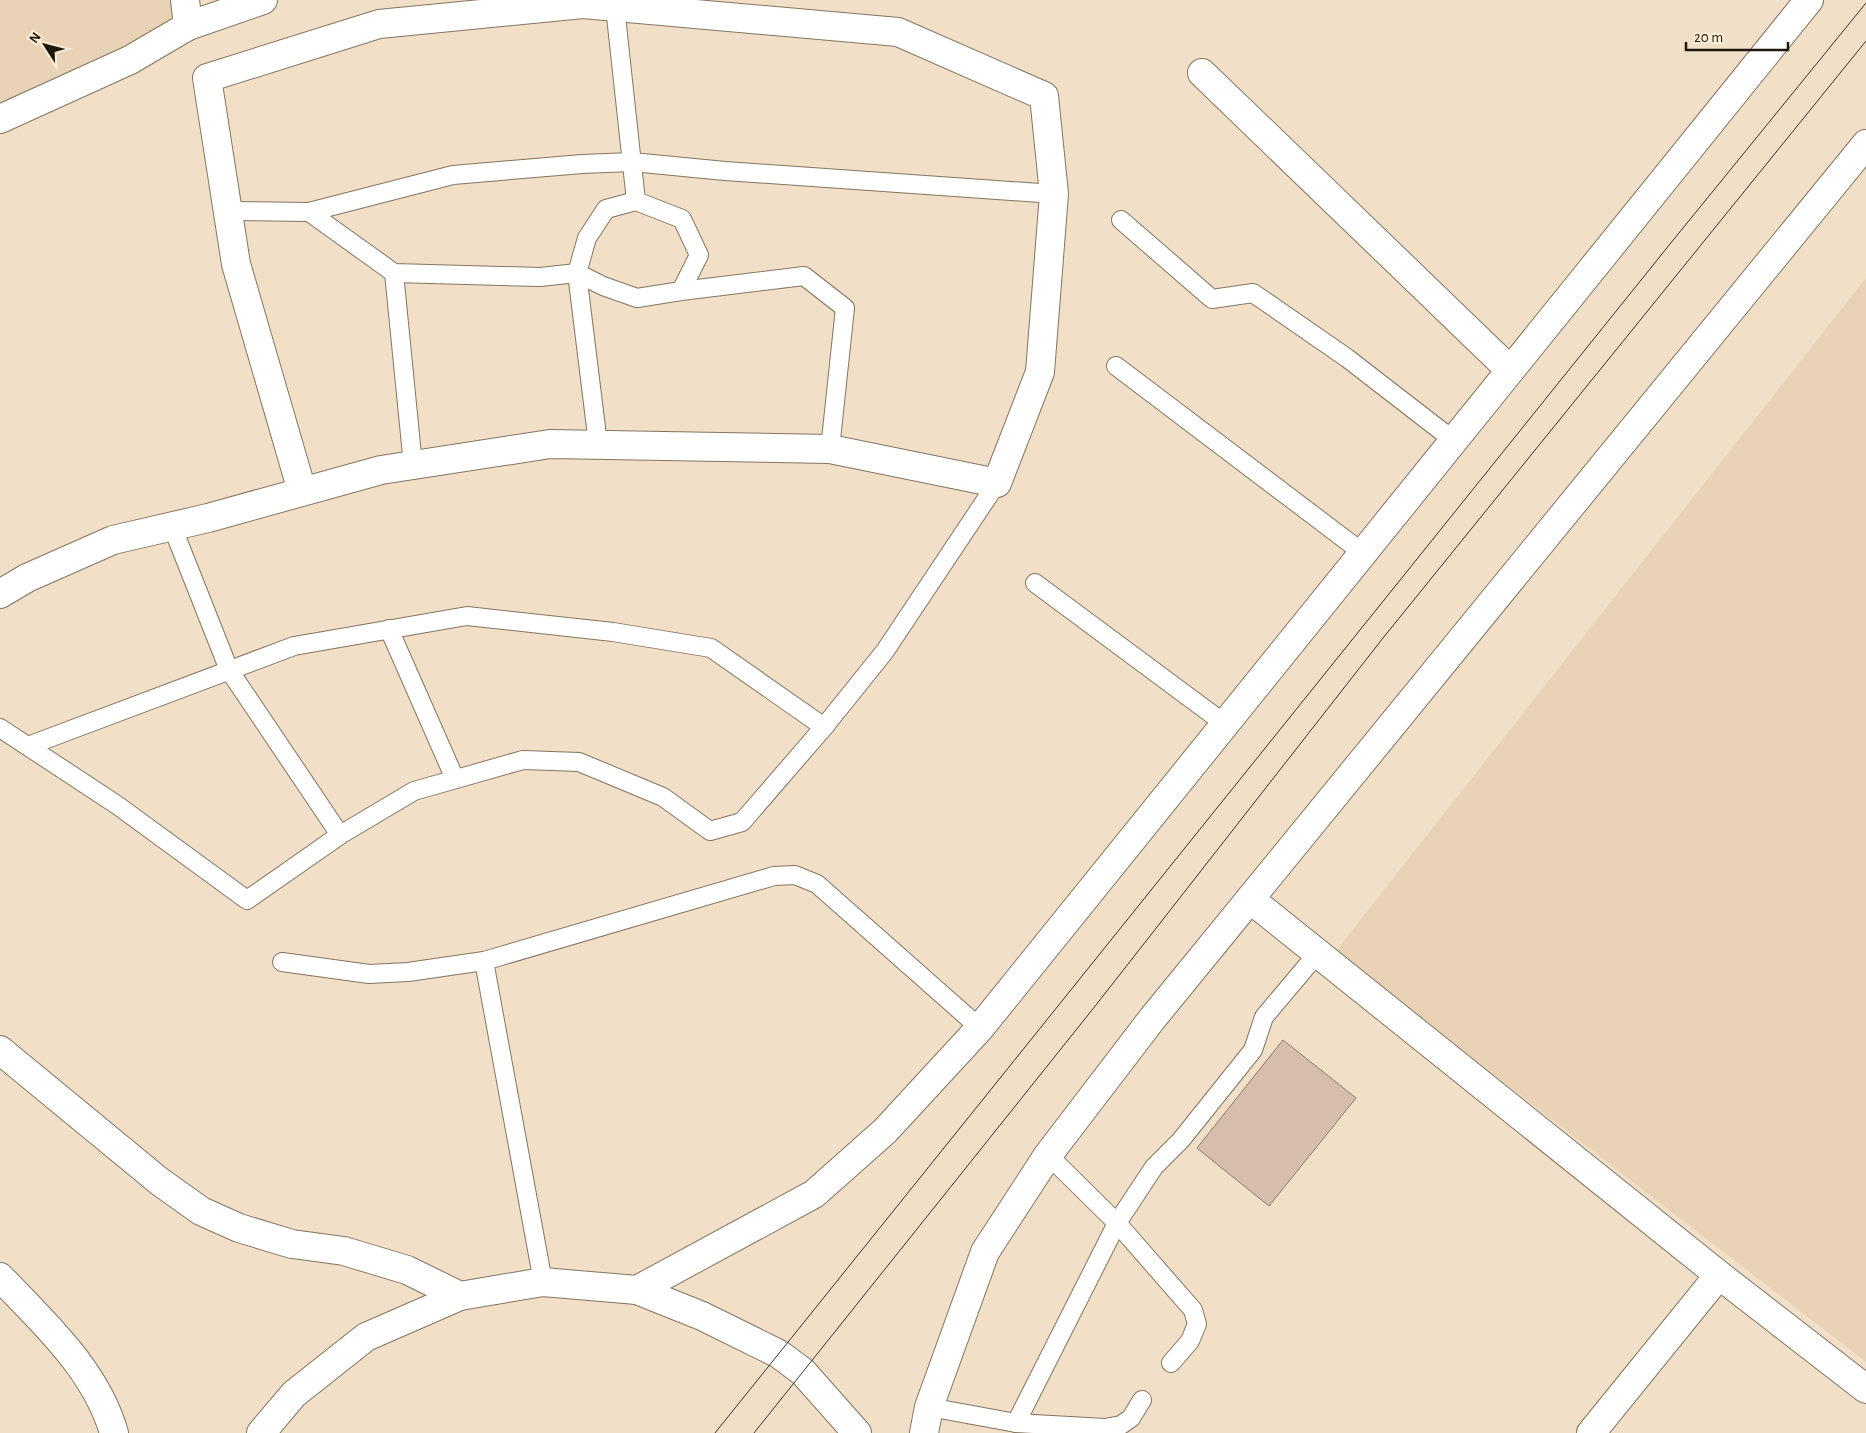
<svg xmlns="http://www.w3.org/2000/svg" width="1866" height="1433" font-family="'Alegreya Sans',sans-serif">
<rect width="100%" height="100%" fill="#f1dfc8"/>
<!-- built -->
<g fill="#e9d3b6">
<polygon points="0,0 185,0 188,26 0,119"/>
<polygon points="1866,278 1866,1362 1335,952"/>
</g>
<!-- building -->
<polygon fill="#d5bfac" stroke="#8f7a68" points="1283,1040 1356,1098 1269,1206 1197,1148"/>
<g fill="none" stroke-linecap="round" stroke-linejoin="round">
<!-- lane casing -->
<g stroke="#84755f" stroke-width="20">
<g id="lane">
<polyline points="615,7 636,201"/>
<polyline points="228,211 309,212 394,273 540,277 577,273 603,286 637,298 681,291 699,255 682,219 636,201 606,209 587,238 577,273 598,444"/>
<polyline points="309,212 453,175 582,164 632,162 725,171 1054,194"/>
<polyline points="1121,220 1212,299 1253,293 1347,358 1453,440"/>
<polyline points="394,273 413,465"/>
<polyline points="681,291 804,276 845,308 830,449"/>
<polyline points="1116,366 1363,553"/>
<polyline points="172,526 229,670 340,835"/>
<polyline points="1035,583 1225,724"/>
<polyline points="389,629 455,779"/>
<polyline points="0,728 117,805 247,900 340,835 414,791 523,760 579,762 663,797 710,831 742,822 824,727 885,651 997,483"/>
<polyline points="28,746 294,646 467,616 613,632 711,648 824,727"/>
<polyline points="484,961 543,1282"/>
<polyline points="282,962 369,974 408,972 484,961 774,876 795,875 817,884 980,1028"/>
<polyline points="1048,1155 1117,1223 1193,1310 1197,1324 1190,1341 1171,1363"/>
<polyline points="929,1407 1016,1423 1105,1428 1121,1425 1131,1418 1142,1400"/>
<polyline points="1016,1423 1117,1223 1154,1167 1181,1140 1253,1050 1264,1017 1317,954"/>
</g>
</g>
<!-- street casing -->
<g stroke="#84755f" stroke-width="30">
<g id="street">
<polyline points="188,26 263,0"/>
<polyline points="1202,73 1510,370"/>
<polyline points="0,119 130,60 188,26 185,0"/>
<polyline points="0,594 27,578 113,540 208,518 381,470 550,444 830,449 997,483 1040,372 1054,194 1044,96 898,32 583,4 379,24 207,78 236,264 302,491"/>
<polyline points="1250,899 1719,1275 1866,1389"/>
<polyline points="1591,1433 1719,1275"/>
</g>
</g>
<!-- primary casing -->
<g stroke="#84755f" stroke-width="30">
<g id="primary">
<polyline points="0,1050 159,1181 201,1211 239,1228 292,1244 344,1251 407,1270 460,1296"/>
<path d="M0,1277C44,1323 96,1370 114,1433"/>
<polyline points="637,1290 814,1194 885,1131 980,1028 1809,0"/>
<polyline points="261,1433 294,1394 366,1337 460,1296 543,1282 637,1290 702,1316 779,1354 803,1372 857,1433"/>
<polyline points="924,1433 929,1407 985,1252 1048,1155 1152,1019 1866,144"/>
</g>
</g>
<!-- lane -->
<use href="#lane" stroke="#fff" stroke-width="18"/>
<!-- street -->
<use href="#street" stroke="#fff" stroke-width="28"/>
<!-- primary -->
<use href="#primary" stroke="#fff" stroke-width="28"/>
<!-- tram -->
<g stroke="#3d352a" stroke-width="1">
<polyline points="715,1433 1670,244 1866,3"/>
<polyline points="754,1433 1096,1005 1383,638 1866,41"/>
</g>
</g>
<!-- north arrow -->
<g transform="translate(45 45) rotate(306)" stroke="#feedd5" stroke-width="4" paint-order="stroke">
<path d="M0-4L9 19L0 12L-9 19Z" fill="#1d170e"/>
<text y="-8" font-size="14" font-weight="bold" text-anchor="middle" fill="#1d170e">N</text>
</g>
<!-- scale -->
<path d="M1686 42v8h102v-8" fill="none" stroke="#1d170e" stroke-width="2.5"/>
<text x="1694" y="42" font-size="15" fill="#1d170e" stroke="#feedd5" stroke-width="4" paint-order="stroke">20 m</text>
</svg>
